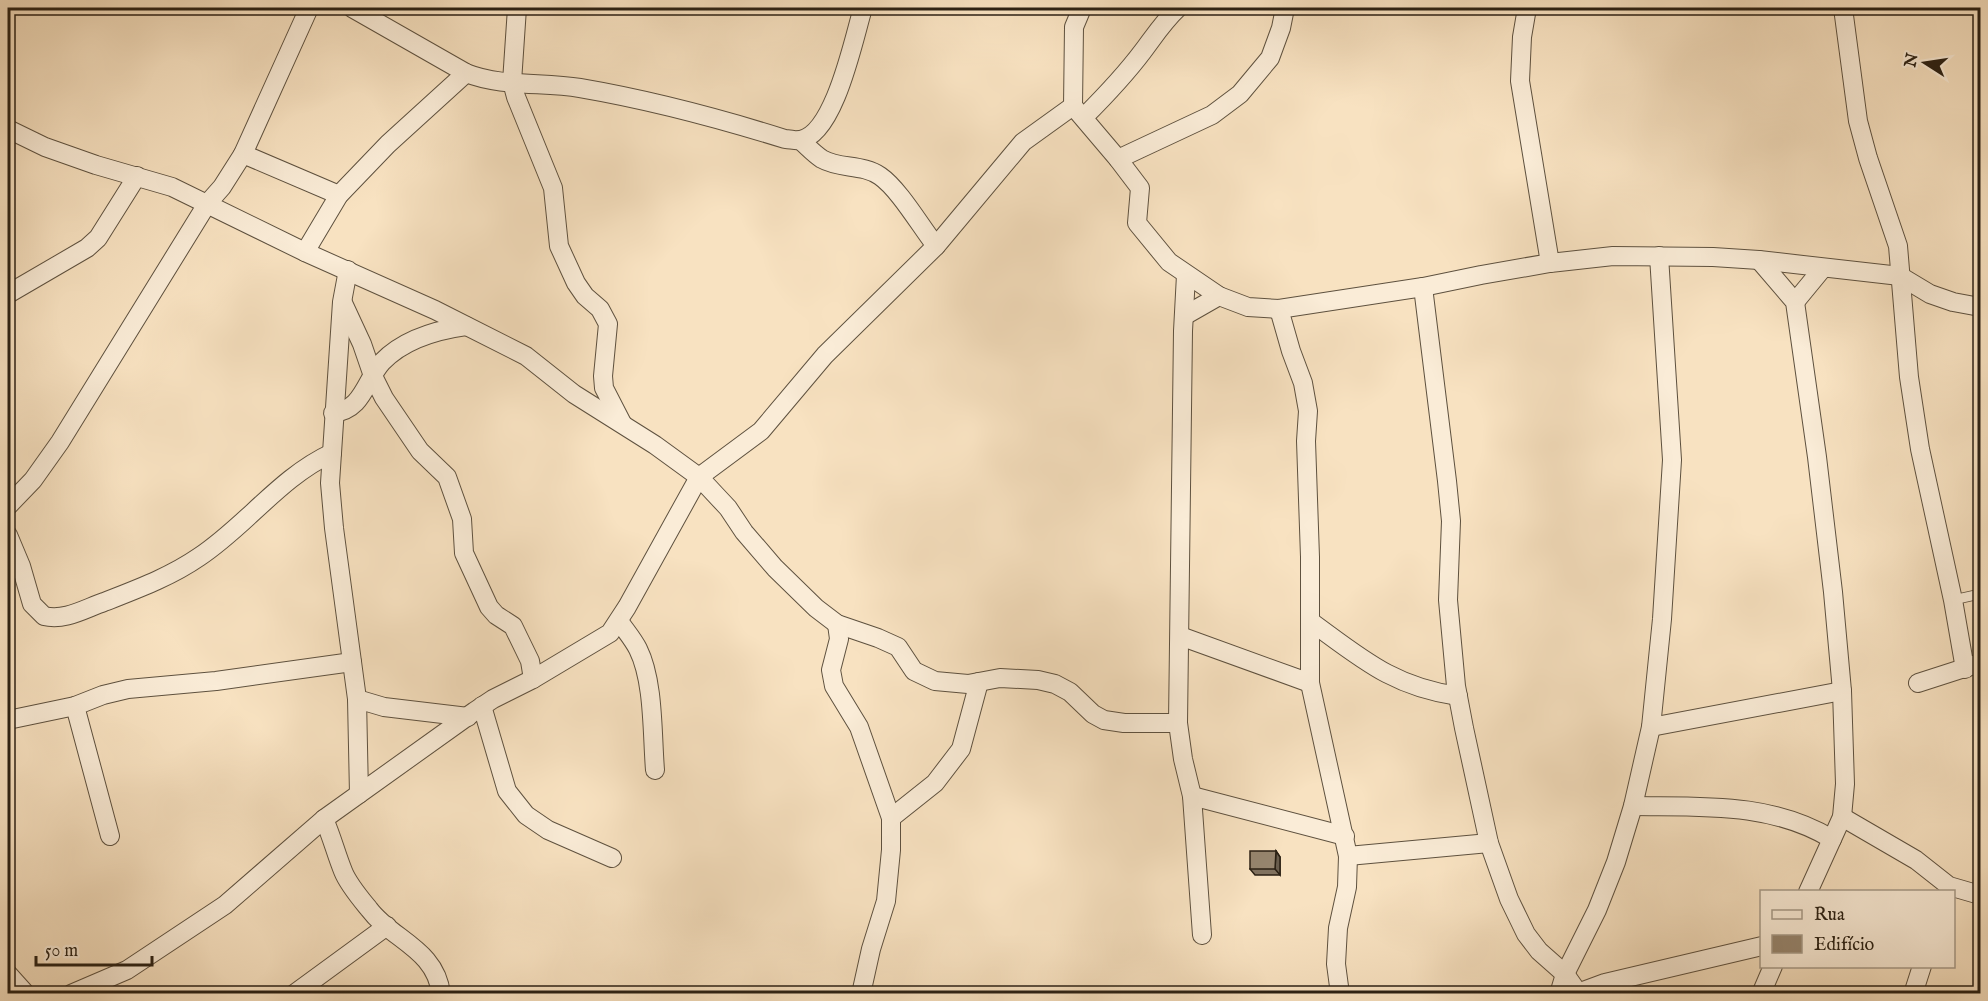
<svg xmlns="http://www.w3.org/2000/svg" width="1988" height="1001" font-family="'IM FELL English',serif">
<rect width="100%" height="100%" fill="#f8e2c1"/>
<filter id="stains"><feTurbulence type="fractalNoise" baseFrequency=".00333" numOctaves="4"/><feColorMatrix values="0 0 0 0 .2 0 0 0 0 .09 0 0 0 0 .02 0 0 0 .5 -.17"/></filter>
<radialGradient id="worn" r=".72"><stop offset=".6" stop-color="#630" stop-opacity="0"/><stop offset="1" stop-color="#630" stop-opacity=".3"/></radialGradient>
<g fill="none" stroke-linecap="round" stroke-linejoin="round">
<!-- lane casing -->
<g stroke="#5e513f" stroke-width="11">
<polyline id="lane" points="1953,600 1980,594"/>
</g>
<!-- street casing -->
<g stroke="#5e513f" stroke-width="20">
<g id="street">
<path d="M352,8L466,73C501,87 542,82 580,88C650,100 718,118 785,139C790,139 796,141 800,140C835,134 854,37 863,8"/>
<polyline points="517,8 512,82 516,97 553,188 559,246 576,283 585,296 600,309 608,324 603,376 604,388 622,423"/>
<polyline points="1082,8 1074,27 1073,106 1118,159 1140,188 1137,223 1169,262 1219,296 1248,307 1279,309 1423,287 1481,275 1550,263 1613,256 1713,257 1759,260 1900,276 1930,294 1953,302 1980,307"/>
<polyline points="1527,8 1522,37 1520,81 1550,263"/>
<polyline points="1843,8 1858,121 1868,158 1898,246 1909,377 1920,449 1953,600 1965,669"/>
<path d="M1084,117C1105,96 1125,75 1143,51C1155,35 1164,21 1178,8"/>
<polyline points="8,129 45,147 96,165 172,187 305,252 435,310 526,356 574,394 655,445 699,477 728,508 744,532 775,568 816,608 837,624 878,638 898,647 914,671 935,681 968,684 1000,678 1038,680 1055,684 1070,692 1093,714 1104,720 1124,723 1178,723"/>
<path d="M800,140C807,146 814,154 822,159C839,169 863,164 880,176C899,189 921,227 936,246"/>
<polyline points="243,154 339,195"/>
<polyline points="1118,159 1212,115 1240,94 1270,58 1281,28 1285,8"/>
<polyline points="305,252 339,195 388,144 466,73"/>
<polyline points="1759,260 1795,302 1817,457 1833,592 1842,691 1845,784 1842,817 1808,892"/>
<polyline points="348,270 342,302 330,483 334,528 357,699 359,794"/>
<polyline points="1186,275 1183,331 1178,723 1183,759 1192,796 1202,935"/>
<polyline points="1423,287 1447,481 1451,521 1448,600 1456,686 1464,728 1489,843 1509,899 1526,934 1539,951 1565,974 1579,994"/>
<polyline points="8,294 87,248 98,238 137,176"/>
<polyline points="1795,302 1823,268"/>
<polyline points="343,303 362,344 373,376 384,398 420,451 447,477 462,519 464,553 489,607 496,615 513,626 530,661 533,679"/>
<polyline points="1279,309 1291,351 1303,383 1308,411 1306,441 1310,557 1310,683 1348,856 1347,887 1338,928 1336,964 1340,994"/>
<polyline points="1184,316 1219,296"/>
<path d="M333,413C363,410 365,381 382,362C404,339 437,330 466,326"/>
<polyline points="8,506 33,480 60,442 207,204 222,187 243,154 309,8"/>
<path d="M8,535L21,566L32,604L44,616C65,621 84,609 104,602C137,589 170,577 199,557C246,526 280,477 332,453"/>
<path d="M619,621C625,630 633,639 638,649C654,681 652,733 655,770"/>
<path d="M1310,621C1361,658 1393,687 1458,696"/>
<polyline points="837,624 839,639 831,670 834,686 859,727 891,818 891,850 886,901 871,949 861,994"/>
<polyline points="1180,636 1310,683"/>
<polyline points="1918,683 1980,663"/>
<polyline points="357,699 384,707 468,717"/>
<polyline points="75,706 110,836"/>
<polyline points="482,706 507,791 526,815 548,830 612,858"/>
<polyline points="8,720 75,706 103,695 128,689 216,681 352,662"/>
<polyline points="1651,727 1842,691"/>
<polyline points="1192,796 1345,836"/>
<path d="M1633,806C1702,807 1771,802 1832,839"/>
<polyline points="1842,817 1916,860 1949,886 1980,895"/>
<polyline points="891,818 935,783 961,749 979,682"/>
<path d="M324,819C332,837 336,854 343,871C348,884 360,898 369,909C392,940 436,949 441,994"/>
<polyline points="1348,856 1489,843"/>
<polyline points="8,974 26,994"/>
<polyline points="1578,993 1605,983 1762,946"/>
<polyline points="71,994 127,970 225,905 324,819 475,711 493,699 533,679 610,633 627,607 699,477 761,431 825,355 936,246 1023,142 1073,106"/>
<polyline points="294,994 387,926"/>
<polyline points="1559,994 1565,974 1597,910 1616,862 1633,806 1651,727 1662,619 1672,460 1659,256"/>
<polyline points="1761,994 1773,966"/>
<polyline points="1913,994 1922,966"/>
</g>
</g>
<!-- lane -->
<use href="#lane" stroke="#faecd7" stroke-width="9"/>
<!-- street -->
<use href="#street" stroke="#faecd7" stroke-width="18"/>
</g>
<!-- wall -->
<polygon fill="#81725f" stroke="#2b2114" stroke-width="1.5" points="1276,851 1280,857 1280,875 1255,875 1250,869"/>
<!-- shaded-wall -->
<polygon fill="#695d4d" stroke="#2b2114" stroke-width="1.5" points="1276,851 1280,857 1280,875 1275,869"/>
<!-- building -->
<polygon fill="#96856e" stroke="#2b2114" stroke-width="1.5" points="1250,851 1276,851 1275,869 1250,869"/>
<!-- margin -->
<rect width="1988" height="1001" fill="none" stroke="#f8e2c1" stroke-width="30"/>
<rect x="9" y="9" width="1970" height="983" fill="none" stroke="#2b2114" stroke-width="3"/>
<rect x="15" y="15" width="1958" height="971" fill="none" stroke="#2b2114" stroke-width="1.5"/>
<!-- legend -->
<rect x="1760" y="890" width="195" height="78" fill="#faecd7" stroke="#a79b89" stroke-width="1.5"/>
<rect x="1772" y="910" width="30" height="9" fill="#faecd7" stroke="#a79b89" stroke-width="1.5"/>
<text x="1814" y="920" font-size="18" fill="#2b2114">Rua</text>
<rect x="1772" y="935" width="30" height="18" fill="#96856e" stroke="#a79b89" stroke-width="1.5"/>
<text x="1814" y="950" font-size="18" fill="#2b2114">Edifício</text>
<!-- north arrow -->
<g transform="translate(1925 63) rotate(282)" stroke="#faecd7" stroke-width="4.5" paint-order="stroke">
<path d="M0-4.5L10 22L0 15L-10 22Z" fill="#2b2114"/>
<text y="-9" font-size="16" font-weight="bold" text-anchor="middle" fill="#2b2114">N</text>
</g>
<!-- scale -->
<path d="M36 956v9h116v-9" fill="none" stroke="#2b2114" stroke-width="3"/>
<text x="45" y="956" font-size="18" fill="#2b2114" stroke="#faecd7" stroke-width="4.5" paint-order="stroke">50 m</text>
<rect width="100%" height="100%" filter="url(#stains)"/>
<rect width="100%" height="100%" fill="url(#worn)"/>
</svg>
